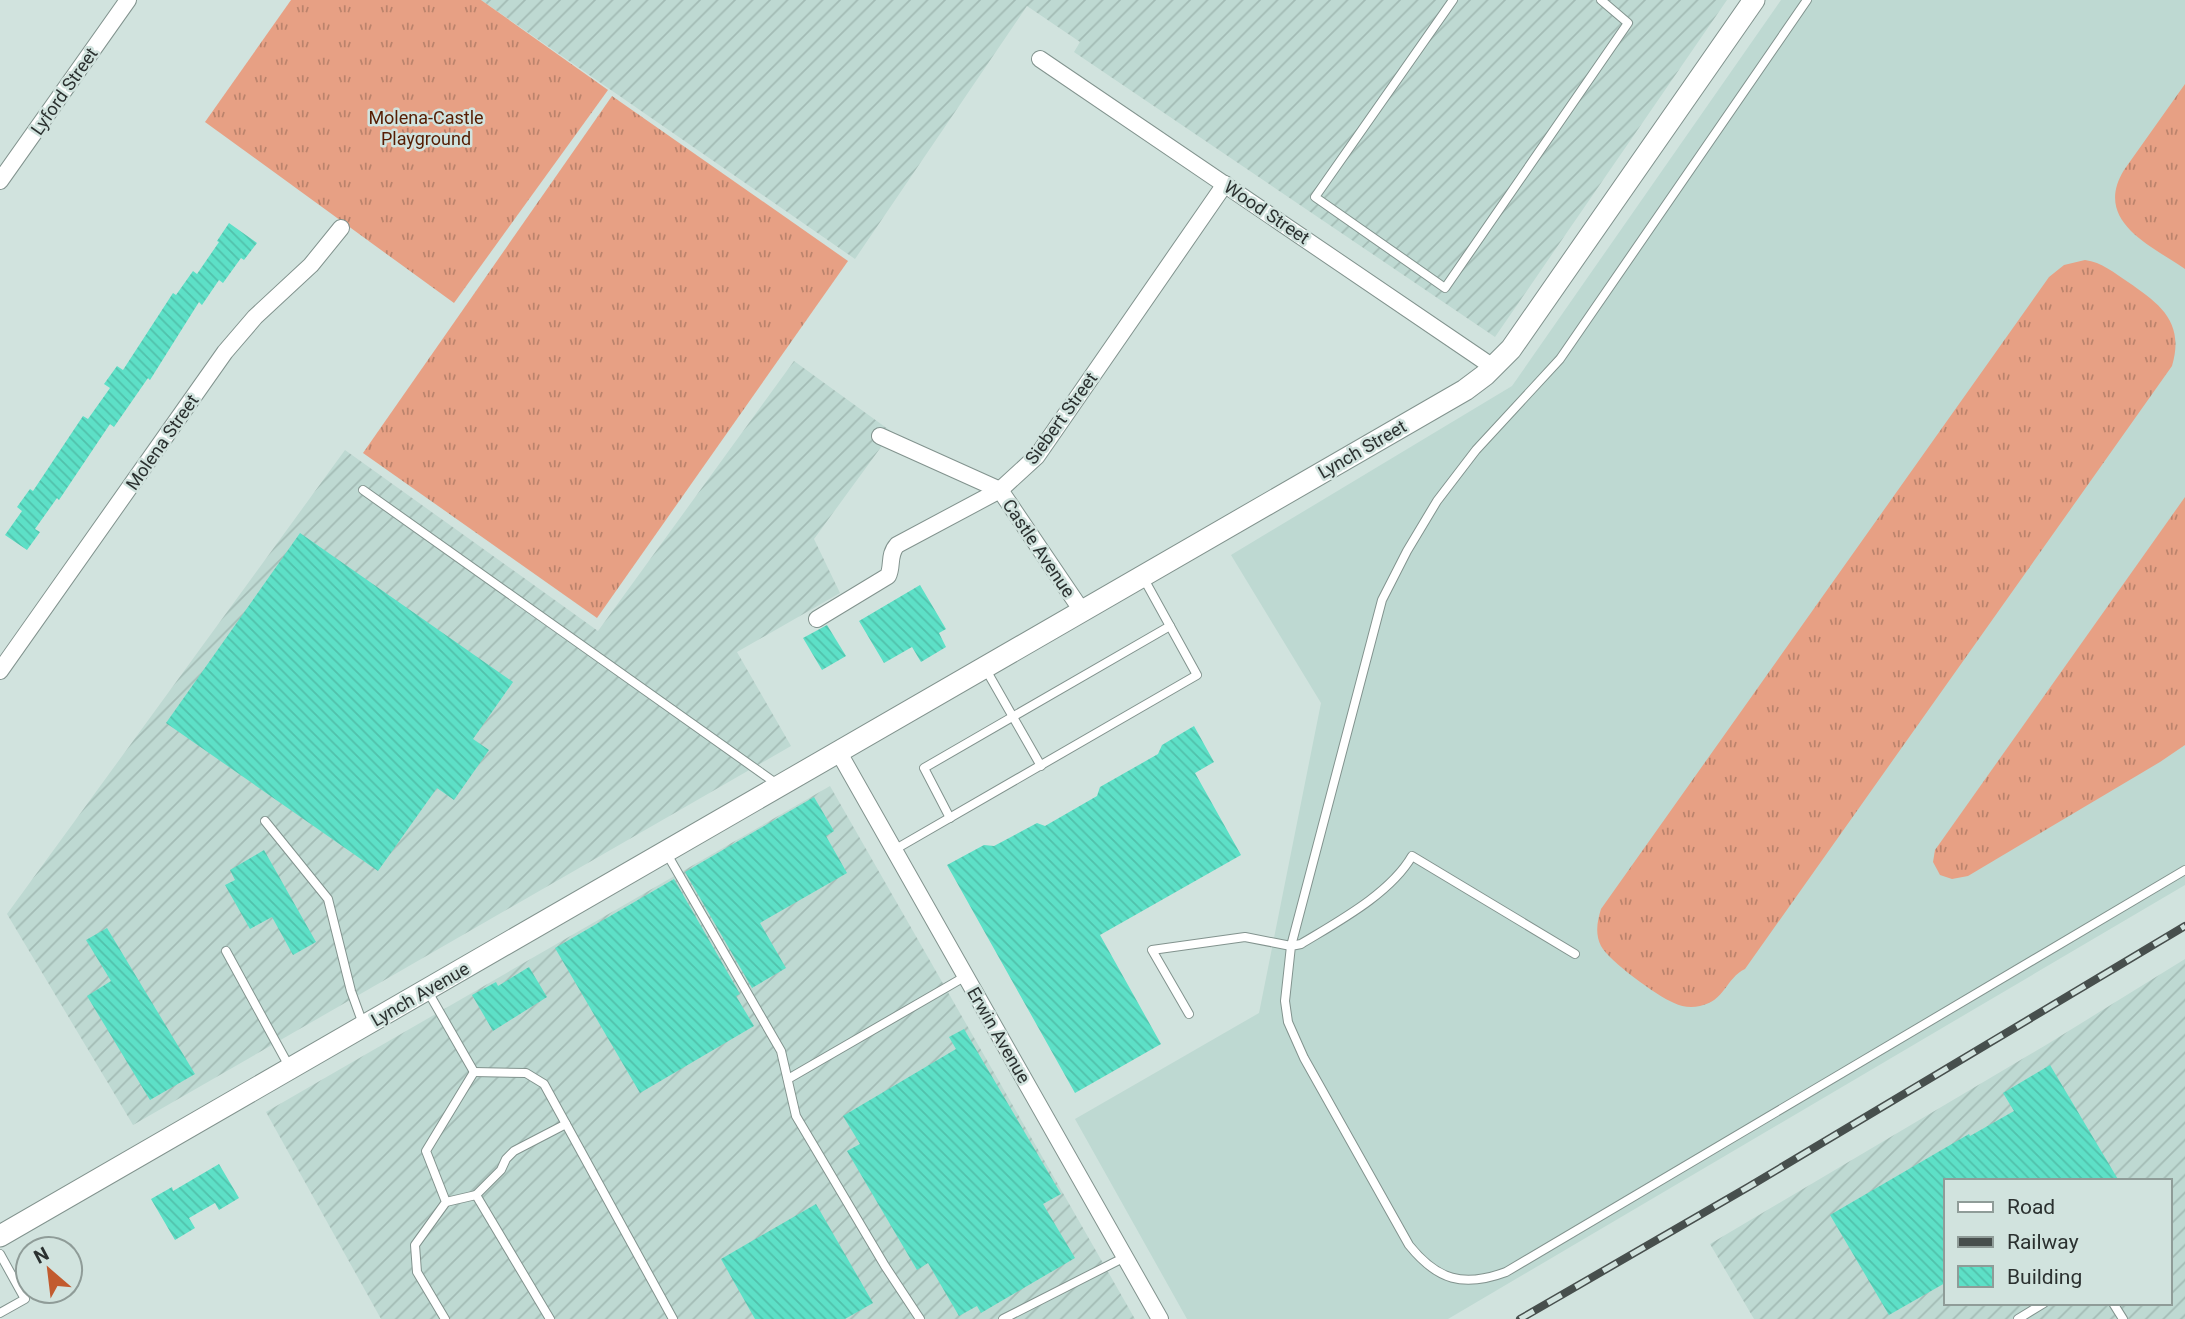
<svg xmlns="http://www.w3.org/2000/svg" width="2185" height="1319" font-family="Roboto,sans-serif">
<defs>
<pattern id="industrial-furrows" width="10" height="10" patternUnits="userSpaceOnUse" patternTransform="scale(1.75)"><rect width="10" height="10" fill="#bed9d2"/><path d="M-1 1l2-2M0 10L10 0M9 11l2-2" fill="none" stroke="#a3bbb5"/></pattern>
<pattern id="grass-tufts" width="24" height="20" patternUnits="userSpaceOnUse" patternTransform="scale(1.75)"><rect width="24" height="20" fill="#e7a084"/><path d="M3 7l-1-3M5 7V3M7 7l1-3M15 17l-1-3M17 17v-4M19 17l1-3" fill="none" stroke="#bb836c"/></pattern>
<pattern id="building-back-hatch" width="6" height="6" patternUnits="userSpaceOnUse" patternTransform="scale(1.75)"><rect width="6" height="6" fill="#5de0c7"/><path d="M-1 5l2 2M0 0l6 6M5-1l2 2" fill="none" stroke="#51c1ab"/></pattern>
</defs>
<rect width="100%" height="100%" fill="#d1e3de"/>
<!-- built -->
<polygon fill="#bed9d2" points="1781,0 2185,0 2185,885 1448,1319 1187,1319 1075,1119 1259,1013 1321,703 1231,555 1512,386"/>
<!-- industrial -->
<g fill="url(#industrial-furrows)" fill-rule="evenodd">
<polygon points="481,0 1727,0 1495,337 1074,52 1080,42 1027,6 855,259"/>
<polygon points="794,361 892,432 814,539 840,593 737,652 791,746 133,1125 7,914 345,450 598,631"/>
<polygon points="830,786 1135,1319 381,1319 266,1112"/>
<path d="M2185,959V1319H1754L1710,1244L2046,1045ZM1945,1181H2169V1303H1945Z"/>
</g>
<!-- grass -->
<g fill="url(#grass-tufts)">
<polygon points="291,0 481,0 608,90 454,303 205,122"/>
<path d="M2185,84V269C2150,245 2093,221 2124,170Z"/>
<polygon points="612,96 848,261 597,618 363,453"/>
<path d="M2085,260C2102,262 2114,273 2128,282C2160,304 2185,322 2172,366L1745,969C1726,978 1725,1001 1700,1006C1691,1008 1682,1007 1674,1003C1657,996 1609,961 1601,946C1595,934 1597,922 1601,909L2049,277L2064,265Z"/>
<polygon points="2185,497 2185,745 2160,762 1968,876 1952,879 1940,875 1933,862 1935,850"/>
</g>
<!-- building -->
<g fill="url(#building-back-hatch)">
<polygon points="229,223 257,243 244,260 241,258 223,283 219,280 202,305 199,302 150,380 148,378 114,427 110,424 59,500 57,498 35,529 40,532 27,550 5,535 22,511 17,507 30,489 33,491 83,416 88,419 110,388 104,384 117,366 123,370 173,293 176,295 193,271 197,274 219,242 217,241"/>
<polygon points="300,533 513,682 473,739 489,750 454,800 437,788 378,871 166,723"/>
<polygon points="920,585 946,629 939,633 946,647 921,662 912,647 884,663 859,621"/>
<polygon points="827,625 846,656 822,670 803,638"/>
<polygon points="1194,726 1214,762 1195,773 1241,855 1100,935 1161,1044 1075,1093 947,865 984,845 994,846 1037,823 1045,826 1097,796 1100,787 1158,754 1162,745"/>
<polygon points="814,797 834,831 826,836 847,873 760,923 786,968 752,988 685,872"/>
<polygon points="264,850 316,942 293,955 272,917 250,929 225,885 235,880 230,870"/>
<polygon points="674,879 740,994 736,996 754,1026 640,1093 555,948"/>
<polygon points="107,928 195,1074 150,1100 87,996 111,981 86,940"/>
<polygon points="529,967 547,997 493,1031 472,995 496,982 498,986"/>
<polygon points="964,1029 1061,1194 1043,1204 1075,1258 981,1313 977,1306 959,1316 928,1263 917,1270 847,1151 860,1144 843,1116 956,1049 949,1037"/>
<polygon points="2050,1065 2119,1181 1945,1181 1945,1283 1889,1315 1830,1215 1969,1134 1970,1136 2014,1111 2003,1093"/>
<polygon points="219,1164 239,1198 219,1210 215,1203 189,1218 195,1228 175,1240 151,1199 172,1187 173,1191"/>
<polygon points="816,1204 873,1303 845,1319 755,1319 721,1259"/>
</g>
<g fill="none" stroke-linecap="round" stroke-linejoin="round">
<!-- service casing -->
<g stroke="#82938e" stroke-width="10">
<g id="service">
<polyline points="1453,0 1315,197 1445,288 1628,23 1601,0"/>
<polyline points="363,490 777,784"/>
<polyline points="985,668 1041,766"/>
<polyline points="950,818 924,768 1170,626"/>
<polyline points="265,821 328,899 351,991 363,1024"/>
<polyline points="894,850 1197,675 1144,579"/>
<polyline points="667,854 781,1051 796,1116 885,1266 920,1319"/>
<polyline points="226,951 290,1068"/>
<path d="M1575,954L1412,856C1390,894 1337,922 1301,944L1291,946L1285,1001L1288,1022L1304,1058L1409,1245C1437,1280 1463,1288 1506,1272L2185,870"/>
<polyline points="427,990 474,1072"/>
<polyline points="1189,1014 1152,950 1245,937 1291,946 1382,600 1407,551 1437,501 1476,450 1560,359 1807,0"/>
<polyline points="474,1072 526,1073 544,1084 673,1319"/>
<polyline points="788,1079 966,976"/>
<polyline points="476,1195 501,1170 506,1159 514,1151 566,1124"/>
<polyline points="446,1202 476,1195 550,1319"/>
<polyline points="0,1254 25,1299 0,1313"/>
<polyline points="2113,1303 2123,1319"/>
<polyline points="445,1319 417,1272 415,1245 446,1202 426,1151 474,1072"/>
<polyline points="1003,1319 1125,1257"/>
<polyline points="2018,1319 2044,1303"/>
</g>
</g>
<!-- minor casing -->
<g stroke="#82938e" stroke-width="18">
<g id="minor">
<polyline points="1040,59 1493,367"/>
<polyline points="0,181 128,0"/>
<polyline points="880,436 1000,490 1082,611"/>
<path d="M817,619L888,576C893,566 888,555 897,545L1000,490L1037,456L1225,184"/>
<polyline points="0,671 225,352 255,317 311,265 341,228"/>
<polyline points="838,751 1160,1319"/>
</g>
</g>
<!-- tertiary casing -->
<g stroke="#82938e" stroke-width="23">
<polyline id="tertiary" points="0,1236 1465,390 1485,375 1511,349 1754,0"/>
</g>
<!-- service -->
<use href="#service" stroke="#fff" stroke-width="8"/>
<!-- minor -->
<use href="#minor" stroke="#fff" stroke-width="16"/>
<!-- tertiary -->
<use href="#tertiary" stroke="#fff" stroke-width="21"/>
<!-- rail casing -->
<g stroke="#474f4d" stroke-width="8">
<polyline id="rail" points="1520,1319 1750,1186 2185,926"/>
</g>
<!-- rail -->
<use href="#rail" stroke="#d1e3de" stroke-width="5" stroke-dasharray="16" stroke-linecap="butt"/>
</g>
<g text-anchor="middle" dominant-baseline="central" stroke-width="5" stroke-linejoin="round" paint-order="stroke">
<!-- street labels -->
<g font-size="18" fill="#2b3130" stroke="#d1e3de">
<text transform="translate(64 91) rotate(-55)">Lyford Street</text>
<text transform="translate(1267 212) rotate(34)">Wood Street</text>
<text transform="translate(1061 418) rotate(-54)">Siebert Street</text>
<text transform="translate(162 442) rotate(-55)">Molena Street</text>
<text transform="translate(1362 449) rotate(-30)">Lynch Street</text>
<text transform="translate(1039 548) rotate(56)">Castle Avenue</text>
<text transform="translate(420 994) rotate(-30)">Lynch Avenue</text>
<text transform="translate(999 1035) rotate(60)">Erwin Avenue</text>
</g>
<!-- park labels -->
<g font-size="18" fill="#551d03" stroke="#d1e3de">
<text x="426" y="117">Molena-Castle<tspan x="426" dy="21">Playground</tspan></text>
</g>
</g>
<!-- legend -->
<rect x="1944" y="1179" width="228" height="126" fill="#d1e3de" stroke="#8f9c98" stroke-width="2"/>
<rect x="1958" y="1202" width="35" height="10" fill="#ffffff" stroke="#8f9c98" stroke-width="2"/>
<text x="2007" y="1214" font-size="21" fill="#2b3130">Road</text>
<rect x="1958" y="1237" width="35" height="10" fill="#474f4d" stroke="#8f9c98" stroke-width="2"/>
<text x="2007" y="1249" font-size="21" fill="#2b3130">Railway</text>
<rect x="1958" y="1266" width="35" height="21" fill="url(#building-back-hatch)" stroke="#8f9c98" stroke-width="2"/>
<text x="2007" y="1284" font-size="21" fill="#2b3130">Building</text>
<!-- north arrow -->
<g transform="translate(49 1270) rotate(332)"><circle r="33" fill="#d1e3de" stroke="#8f9c98" stroke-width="2"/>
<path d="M0-5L12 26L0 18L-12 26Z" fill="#c25b2f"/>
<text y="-10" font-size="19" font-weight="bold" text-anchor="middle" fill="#2b3130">N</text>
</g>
</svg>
